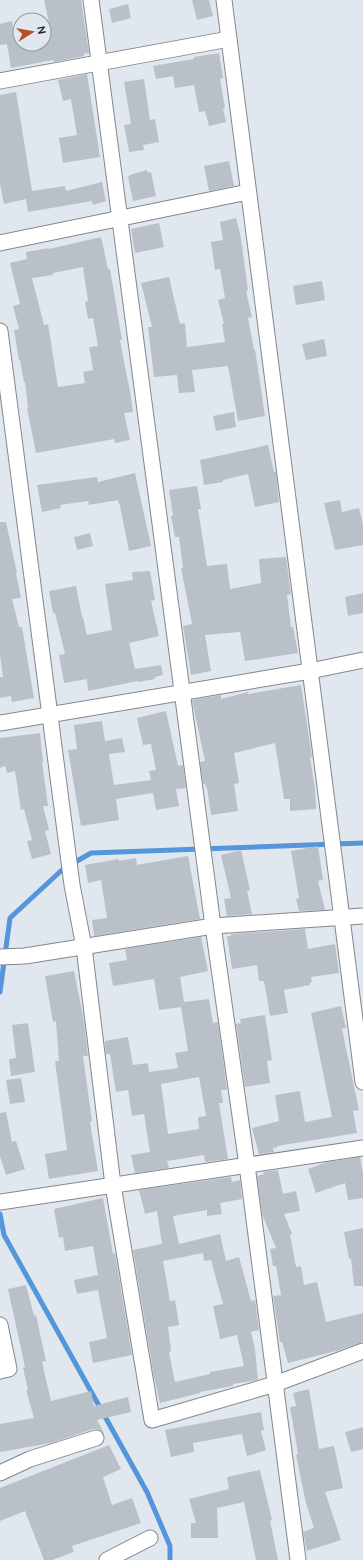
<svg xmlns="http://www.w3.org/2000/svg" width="363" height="1560" font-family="Ubuntu,sans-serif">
<rect width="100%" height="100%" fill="#e1e7ee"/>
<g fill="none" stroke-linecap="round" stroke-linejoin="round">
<!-- stream -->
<g stroke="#5495db" stroke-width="5">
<polyline points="0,992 10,918 63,869 91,853 363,843"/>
<polyline points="0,1214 4,1235 147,1492 170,1546 170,1560"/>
</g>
</g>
<!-- building -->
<g fill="#bac0c7" fill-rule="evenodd">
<polygon points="44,0 81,0 89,53 84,54 84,56 54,62 53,60 11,68 7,44 0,45 0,24 12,21 15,38 20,38 20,44 44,44 44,33 51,32"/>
<polygon points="192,0 209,0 213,16 197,20"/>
<polygon points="128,4 131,18 112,23 109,9"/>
<polygon points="219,53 223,78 220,79 225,108 223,108 226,122 209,126 205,111 199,112 194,85 175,88 173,76 156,79 153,66 194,59 194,57"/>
<polygon points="87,74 100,157 63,163 59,138 77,135 71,99 63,101 58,80"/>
<polygon points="144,79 150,120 155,119 159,142 143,145 144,150 129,152 124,125 131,124 124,82"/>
<polygon points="16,92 32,191 65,186 66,191 102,182 106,201 93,205 92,201 28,212 26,199 4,204 0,184 0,95"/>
<polygon points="229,161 234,186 209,191 204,166"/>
<polygon points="147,170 148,173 151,172 156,196 133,201 128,177 130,175"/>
<polygon points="236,218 241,238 248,291 246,291 252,317 248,318 254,350 255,349 265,416 238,421 228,366 192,370 195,392 179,393 177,375 154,377 148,327 152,327 141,283 169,277 180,324 185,323 187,347 225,342 222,324 224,324 218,300 225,298 220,269 215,270 211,242 223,240 220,222"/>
<polygon points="159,223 164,247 135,253 131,229"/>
<path d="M101,237L108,269H110L122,340H120L124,362L130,391L133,412L124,413L130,440L115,443L114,439L36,453L27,408H28L25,382H24L20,360H19L14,330L19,329L13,306L20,304L10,263L27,259L26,252L49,248V249ZM83,267L88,301L85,302L88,319L93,318L98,346L89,347L93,370L83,372L85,383L58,387L48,324L44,325L32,278L53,275V273Z"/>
<polygon points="322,281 325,300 296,305 293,286"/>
<polygon points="324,339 327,356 306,360 302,344"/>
<polygon points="234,412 236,427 216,431 213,416"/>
<polygon points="268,445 274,472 276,472 279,502 255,507 248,474 223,480 223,482 204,485 200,460"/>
<polygon points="135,473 151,546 129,551 120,506 118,500 89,505 88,501 60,505 61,508 42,512 37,485 97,477 98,482"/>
<polygon points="197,486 201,509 198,509 207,566 227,564 230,589 261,583 259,559 286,557 291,594 287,595 291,627 293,627 298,653 245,661 240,632 205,635 211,671 191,675 183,626 192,624 181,568 183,568 179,537 175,537 171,516 173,515 169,490"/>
<polygon points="340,500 342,512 359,508 363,525 363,545 335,550 324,503"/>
<polygon points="0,522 6,522 17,573 16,573 21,598 12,599 19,627 22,627 34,698 12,702 11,696 0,698 0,677 3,677 0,655"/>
<polygon points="90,533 93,546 77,550 74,537"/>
<polygon points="150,571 155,600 151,601 159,636 129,643 135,669 161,665 163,675 155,677 155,679 138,682 138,681 88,691 87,679 64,683 59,655 65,654 55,613 53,613 49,591 76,586 82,617 83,617 87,635 112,630 105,584 133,580 132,572"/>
<polygon points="363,593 363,613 348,616 345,597"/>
<polygon points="301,685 312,757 310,757 315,789 316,809 290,811 290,799 284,799 275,743 234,753 239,783 234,784 238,811 211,815 207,788 205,784 203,784 200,762 205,761 192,700 221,695 221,699 248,692 248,694"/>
<polygon points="166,711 178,766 183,765 186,788 176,789 179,806 156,810 153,793 116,799 119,820 81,826 68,750 77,749 74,725 102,721 105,741 122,738 125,752 109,754 114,785 151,780 149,771 156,770 151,744 143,745 137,718"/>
<polygon points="40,733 43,762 42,762 48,806 43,806 49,830 45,831 51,854 32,859 27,841 32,840 24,809 21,810 15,771 7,773 5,766 0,768 0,738"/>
<polygon points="318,846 323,880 318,881 325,910 299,911 296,899 299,898 291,851"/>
<polygon points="241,850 250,890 247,891 252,914 227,916 224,899 231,898 221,855"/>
<polygon points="188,856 200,919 94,936 92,920 107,918 101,880 88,883 85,865 118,859 119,861 136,858 137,865"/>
<polygon points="305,929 308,949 335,944 339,973 311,977 312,982 310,983 310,985 284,990 288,1013 270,1016 264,981 259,981 257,965 232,969 227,936 231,936 231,934"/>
<path d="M201,937L208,971L180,977L184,1002L209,999L213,1023L218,1022L227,1090H221L223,1103H219L228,1159L205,1162L204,1155L167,1161L169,1168L135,1173L131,1155L150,1152L144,1114L132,1116L128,1090L116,1092L110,1054H106L105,1041L128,1037L133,1065L148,1063L149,1072L178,1068L175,1053L188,1051L181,1007L159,1010L154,979L113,986L109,963L127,960L125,949ZM199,1077L206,1116L198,1117L199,1129L168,1134L161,1084Z"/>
<polygon points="74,971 84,1021 88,1056 83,1056 92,1121 90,1122 98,1171 49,1179 45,1154 67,1150 55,1061 59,1061 56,1021 53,1022 45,976"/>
<polygon points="341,1006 346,1028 342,1029 359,1110 353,1111 357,1133 277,1146 278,1147 273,1148 274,1152 259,1154 252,1128 279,1121 275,1095 300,1091 305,1122 332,1117 311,1013"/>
<polygon points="265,1015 272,1060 267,1061 270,1083 245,1087 236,1024 241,1023 240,1019"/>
<polygon points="28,1023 35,1072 11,1076 9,1059 16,1058 12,1025"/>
<polygon points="21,1078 25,1102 10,1104 6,1080"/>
<polygon points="6,1112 12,1142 16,1141 25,1169 6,1175 0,1156 0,1113"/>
<polygon points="360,1157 363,1173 363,1198 348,1200 345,1183 316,1193 308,1169 327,1162"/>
<polygon points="278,1170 283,1194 296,1191 300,1211 284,1214 292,1234 290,1235 296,1267 301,1266 304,1285 317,1282 326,1322 363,1313 363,1342 336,1351 288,1363 282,1342 280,1342 273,1296 281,1295 276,1266 273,1266 270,1249 276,1248 262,1214 257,1176 264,1174 263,1172"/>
<path d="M231,1177L232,1182L240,1180L242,1199L220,1203L222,1214L207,1216V1210L173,1216L179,1244L220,1234L226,1261L239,1257L251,1301L255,1300L259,1330L251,1332L255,1349L258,1380L233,1384V1386L200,1392V1393L160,1403L154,1377L133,1250L162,1244L157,1211L145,1214L139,1190ZM203,1253L204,1261L211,1260L223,1304L213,1306L220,1339L237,1335L244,1366L210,1372V1374L175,1382L169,1352L171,1351L168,1327L179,1325L175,1300L170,1301L163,1261Z"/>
<polygon points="103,1198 113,1254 115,1253 132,1355 93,1363 89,1342 107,1338 98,1290 77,1294 74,1280 98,1275 93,1246 65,1251 63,1237 59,1238 54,1209"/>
<polygon points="363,1228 363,1286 354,1286 351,1258 349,1259 344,1232"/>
<polygon points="26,1285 34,1316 36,1315 46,1361 42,1362 51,1401 91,1391 94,1406 128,1397 131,1412 97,1420 104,1433 98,1429 93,1429 51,1443 0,1452 0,1424 34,1418 26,1390 28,1390 23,1368 25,1367 8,1289"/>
<polygon points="309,1389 319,1449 334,1446 343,1488 325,1492 341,1540 307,1551 303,1532 314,1528 306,1503 296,1455 298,1454 290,1407 296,1406 293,1393"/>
<polygon points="261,1412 264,1430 261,1431 266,1450 247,1456 242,1434 193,1443 194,1452 171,1457 165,1430"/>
<polygon points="363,1427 363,1449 351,1452 345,1432"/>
<polygon points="109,1445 121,1469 103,1477 112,1505 132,1498 141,1523 72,1546 74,1552 52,1560 44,1560 25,1511 0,1521 0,1488"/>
<polygon points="260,1470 272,1520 270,1521 278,1560 256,1560 244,1502 217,1508 218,1538 191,1538 191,1523 196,1523 189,1499 229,1489 227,1477"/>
</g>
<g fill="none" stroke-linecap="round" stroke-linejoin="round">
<!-- street casing -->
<g stroke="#82878e" stroke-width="17">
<g id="street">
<polyline points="91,0 213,926 247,1165 298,1560"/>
<polyline points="224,0 363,1082"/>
<polyline points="0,81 229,39"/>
<polyline points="0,243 248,192"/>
<polyline points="0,331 72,885 84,947 113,1185 152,1420 275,1384 363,1351"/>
<polyline points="0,723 310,671 363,660"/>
<polyline points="0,957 25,956 213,926 363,916"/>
<polyline points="0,1202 363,1148"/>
<polyline points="0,1325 9,1369 0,1371"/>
<polyline points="0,1473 30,1459 96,1438"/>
<polyline points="107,1560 150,1538"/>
</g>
</g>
<!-- street -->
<use href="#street" stroke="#fff" stroke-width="15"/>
</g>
<!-- north arrow -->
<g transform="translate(32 32) rotate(79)"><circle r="19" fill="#e1e7ee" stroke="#959a9f"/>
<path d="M0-3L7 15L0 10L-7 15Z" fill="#b65024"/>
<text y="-6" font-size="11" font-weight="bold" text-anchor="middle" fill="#242628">N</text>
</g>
</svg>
